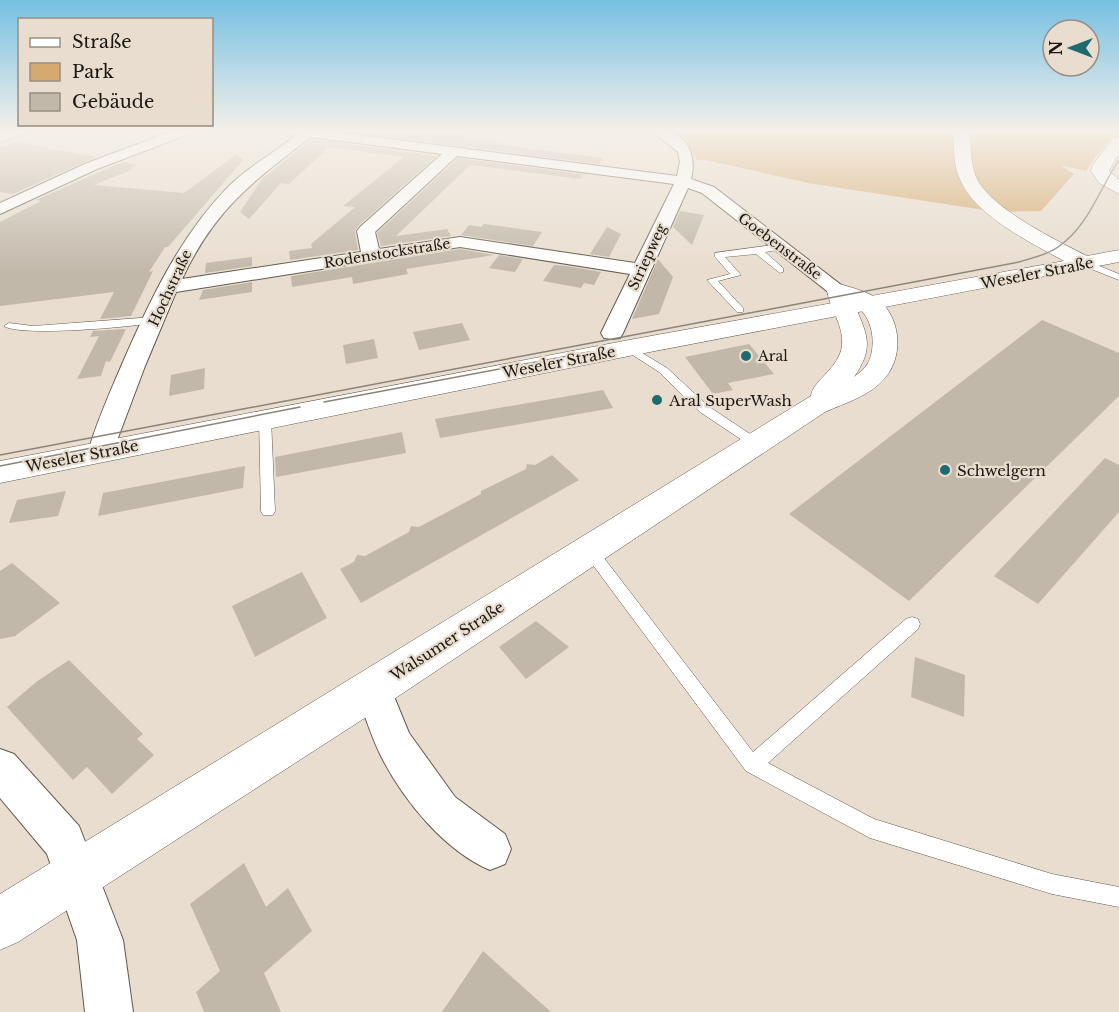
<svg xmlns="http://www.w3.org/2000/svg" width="1119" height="1012" font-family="'Libre Baskerville',serif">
<rect width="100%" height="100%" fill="#e8ddcf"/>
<!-- green -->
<polygon fill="#d4aa70" points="666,131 1119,131 1095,157 1086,171 1060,165 1074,174 1041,211 997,212 808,183 706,160 697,160 687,145"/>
<!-- building -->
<g fill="#c2b8aa">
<polygon points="342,131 438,131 465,134 461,137 497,141 495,144 603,158 599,164"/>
<polygon points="312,139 437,156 358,226 355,231 358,250 290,260 289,251 312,248 311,244 355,207 343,206 404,157 329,147 289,184 281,183 249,219 240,212 262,179"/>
<polygon points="17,142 96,157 13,194 0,192 0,147"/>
<polygon points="237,154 243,160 168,247 165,247 149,272 153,271 131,316 100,319 114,292 0,306 0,222 41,201 36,200 122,162 137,165 130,168 133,169 94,185 184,193"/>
<polygon points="458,158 590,175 583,175 580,179 470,165 396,236 447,229 451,236 381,246 377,233"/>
<polygon points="680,211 704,215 692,245 673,227"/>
<polygon points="484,224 542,232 533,246 461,235 469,225 481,227"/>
<polygon points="607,227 621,234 609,257 590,254"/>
<polygon points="460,249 494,255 406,269 408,274 353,284 352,277 292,287 291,276"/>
<polygon points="499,255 523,259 515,272 489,268"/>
<polygon points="252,257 252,266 205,273 206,263"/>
<polygon points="658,259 673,277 659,314 632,319"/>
<polygon points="554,265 567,266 601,272 594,285 584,283 581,288 543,281"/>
<polygon points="252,282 252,292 199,300 203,290"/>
<polygon points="1042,320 1119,353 1119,396 909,601 789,514"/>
<polygon points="462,323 470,340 419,350 413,332"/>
<polygon points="126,329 110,362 106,361 101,376 77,379 99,336 90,337 93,331"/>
<polygon points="374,339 378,358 346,364 343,345"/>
<polygon points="749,344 774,374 728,383 733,390 713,394 685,357"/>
<polygon points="205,368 204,389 169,396 171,375"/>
<polygon points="603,390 613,408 440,438 435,419"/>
<polygon points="402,432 406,453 276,477 275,457"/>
<polygon points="552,455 579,480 361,603 340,569 354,562 357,555 365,556 409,532 411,526 419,527 481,494 481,491 526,469 527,464 535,465"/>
<polygon points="1105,458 1119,465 1119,512 1038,604 994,576"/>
<polygon points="245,466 243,488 98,516 103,493"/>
<polygon points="66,491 58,516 9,523 17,500"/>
<polygon points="12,563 60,603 15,636 0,639 0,571"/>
<polygon points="302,572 327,618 255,657 232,606"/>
<polygon points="536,621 569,647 526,679 499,647"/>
<polygon points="915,657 965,675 964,717 911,697"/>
<polygon points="69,660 143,734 137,739 154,755 112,794 87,767 73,780 7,707 36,682"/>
<polygon points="244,863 266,907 288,888 312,931 264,973 281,1012 204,1012 196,992 220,971 190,904"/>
<polygon points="483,951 551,1012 442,1012"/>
</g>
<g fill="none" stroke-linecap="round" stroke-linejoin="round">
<!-- service casing -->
<g stroke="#61584c" stroke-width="1">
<g id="service">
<polygon points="781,244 785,247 784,249 765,252 783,268 783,272 780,273 756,254 725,257 741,275 718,281 743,308 743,312 737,312 707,280 730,274 715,257 715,253"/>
<polygon points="1081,261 1087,261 1119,274 1119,280 1081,265"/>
<path d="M154,317L158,318V322C135,327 19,337 4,326L9,323L33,326Z"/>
<polygon points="629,345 667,368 708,406 759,440 761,443 759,446 751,446 700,412 659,372 625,350 625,346"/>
<polygon points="265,415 271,419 275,511 273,515 263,515 261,511 259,419"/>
<polygon points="589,543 594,545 753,752 906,619 912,617 918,619 920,624 918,629 768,763 874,819 1052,874 1119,887 1119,907 1052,894 870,838 746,771 584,553 582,549 584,545"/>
</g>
</g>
<!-- minor casing -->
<g stroke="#61584c" stroke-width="2">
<g id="minor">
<polygon points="173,131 191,131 189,134 97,169 0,214 0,203 87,163"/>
<path d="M301,131H328L677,176L680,162L678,152L652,131C683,128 698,150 691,179L714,187L849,291L846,295H832L702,193L688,188L623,333L620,338L612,339L604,338L601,333L630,274L460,247L176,292L145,366L110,459L101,461L92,459L88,452C97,421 110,392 123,362C150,300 180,236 229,186C250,165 278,151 301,131ZM311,137L442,154L360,227L357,231L361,252L182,279C215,209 252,182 311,137ZM457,156L674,184L635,263L460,237L379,249L375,232Z"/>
<path d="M373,672L386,677L409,733L455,797L505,834L511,849L505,864L490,870C445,851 404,801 382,758C371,737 364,712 355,689L360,677Z"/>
<polygon points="0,749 14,754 79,826 123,940 133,1012 85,1012 77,940 47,854 0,798"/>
</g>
</g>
<!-- tertiary casing -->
<g stroke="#61584c" stroke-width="1">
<g id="tertiary">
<polygon points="5,131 28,131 26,134 0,142 0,132"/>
<path d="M839,284C851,287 868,292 878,299C901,318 904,356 885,378C870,396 845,403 825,412L388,703L18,942L0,950V894L811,396C812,381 840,368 842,345C844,326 830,309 827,291L831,286ZM855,306C873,315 877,346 868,363C865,369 859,373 854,377C874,348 868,336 855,306Z"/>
</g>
</g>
<!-- secondary casing -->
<g stroke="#61584c" stroke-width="1">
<g id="secondary">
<path d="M954,131H970C971,146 970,162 976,177C989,208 1058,241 1087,256L1119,250V262L629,356L0,483V461L629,340L1064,261C1030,242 973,215 959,177C953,163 954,146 954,131Z"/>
<polygon points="1119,137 1119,153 1109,171 1119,180 1119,194 1099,183 1091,171 1092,166 1113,139"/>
</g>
</g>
<!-- service -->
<use href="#service" fill="#fff" fill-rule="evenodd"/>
<!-- minor -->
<use href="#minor" fill="#fff" fill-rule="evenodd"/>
<!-- tertiary -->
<use href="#tertiary" fill="#fff" fill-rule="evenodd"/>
<!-- secondary -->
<use href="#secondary" fill="#fff" fill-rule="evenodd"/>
<!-- tram -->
<g stroke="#8a8379" stroke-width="1.5">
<polyline points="324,402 589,352"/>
<path d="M0,455L1019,262C1032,258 1047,255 1058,247C1088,227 1100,188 1119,160"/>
<polyline points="0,466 300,407"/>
</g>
</g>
<!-- sky -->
<linearGradient id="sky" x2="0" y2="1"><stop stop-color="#76c0e2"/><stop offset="0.48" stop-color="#f5f0e9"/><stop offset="1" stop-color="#f5f0e9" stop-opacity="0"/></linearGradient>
<rect width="1119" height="272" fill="url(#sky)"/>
<!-- markers -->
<g fill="#1e6b6f" stroke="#e8ddcf" stroke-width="2">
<circle cx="746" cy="356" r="6"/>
<circle cx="657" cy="400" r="6"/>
<circle cx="945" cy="470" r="6"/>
</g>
<g text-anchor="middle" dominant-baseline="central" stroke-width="4.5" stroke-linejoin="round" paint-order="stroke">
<!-- far-street labels -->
<g font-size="14" fill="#1a1712" stroke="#e8ddcf">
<text transform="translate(780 246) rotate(37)">Goebenstraße</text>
<text transform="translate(387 253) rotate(-9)">Rodenstockstraße</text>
<text transform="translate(647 257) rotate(-65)">Striepweg</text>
<text transform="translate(170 288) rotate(-65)">Hochstraße</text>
</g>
<!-- far-poi labels -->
<g font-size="14" fill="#1a1712" stroke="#e8ddcf" text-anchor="start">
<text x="758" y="356">Aral</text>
</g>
<!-- street labels -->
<g font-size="15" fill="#1a1712" stroke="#e8ddcf">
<text transform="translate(1037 273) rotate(-11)">Weseler Straße</text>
<text transform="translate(559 362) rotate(-11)">Weseler Straße</text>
<text transform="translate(82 456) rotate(-11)">Weseler Straße</text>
<text transform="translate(447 641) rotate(-33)">Walsumer Straße</text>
</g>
<!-- poi labels -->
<g font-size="15" fill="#1a1712" stroke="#e8ddcf" text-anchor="start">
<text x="669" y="400">Aral SuperWash</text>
<text x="957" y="470">Schwelgern</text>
</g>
</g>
<!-- legend -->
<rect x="18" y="18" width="195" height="108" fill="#e8ddcf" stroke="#968e83" stroke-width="1.5"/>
<rect x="30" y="38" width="30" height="9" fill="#ffffff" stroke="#968e83" stroke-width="1.5"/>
<text x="72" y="48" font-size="18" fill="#1a1712">Straße</text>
<rect x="30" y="63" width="30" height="18" fill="#d4aa70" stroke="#968e83" stroke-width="1.5"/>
<text x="72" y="78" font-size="18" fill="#1a1712">Park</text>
<rect x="30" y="93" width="30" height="18" fill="#c2b8aa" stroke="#968e83" stroke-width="1.5"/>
<text x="72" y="108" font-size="18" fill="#1a1712">Gebäude</text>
<!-- north arrow -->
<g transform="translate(1071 48) rotate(270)"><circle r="28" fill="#e8ddcf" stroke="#968e83" stroke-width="1.5"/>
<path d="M0-4.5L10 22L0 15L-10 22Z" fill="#1e6b6f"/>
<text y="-9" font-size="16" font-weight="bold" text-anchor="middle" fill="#1a1712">N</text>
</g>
</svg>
